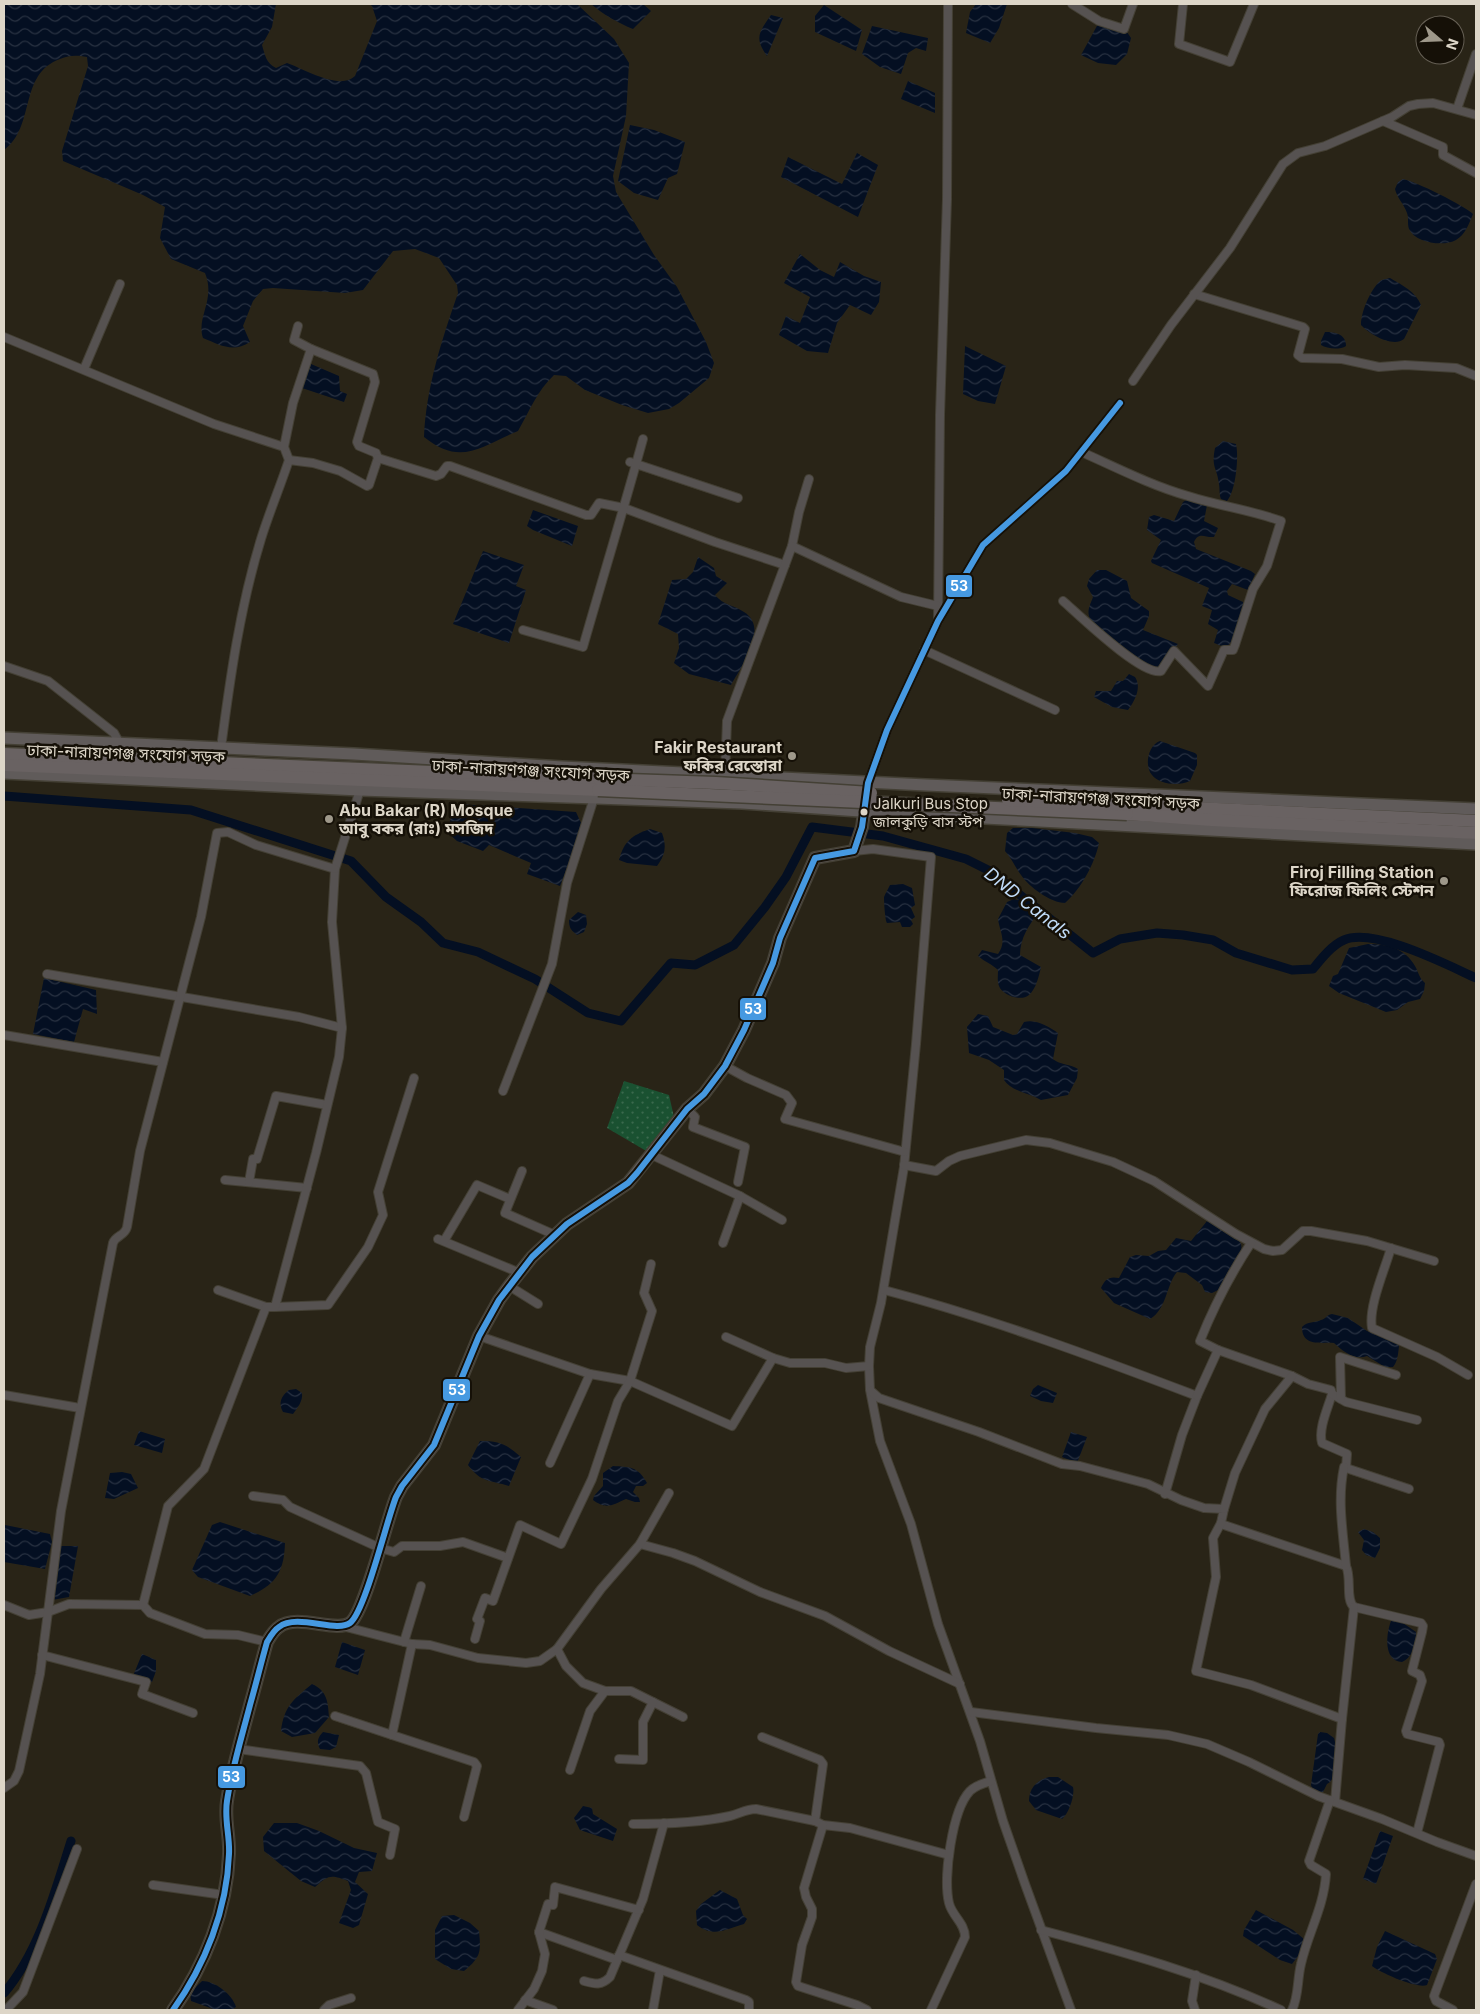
<svg xmlns="http://www.w3.org/2000/svg" width="1480" height="2014" font-family="Inter,'Noto Sans Bengali',sans-serif">
<defs>
<pattern id="green-dots" width="8" height="8" patternUnits="userSpaceOnUse" patternTransform="scale(1.25)"><rect width="8" height="8" fill="#1a5131"/><path d="M2 2h.1M6 6h.1" fill="none" stroke="#3b694d" stroke-width="1.8" stroke-linecap="round"/></pattern>
<pattern id="water-waves" width="16" height="10" patternUnits="userSpaceOnUse" patternTransform="scale(1.25)"><rect width="16" height="10" fill="#040f22"/><path d="M0 5q4-4 8 0t8 0" fill="none" stroke="#283141"/></pattern>
</defs>
<rect width="100%" height="100%" fill="#292417"/>
<!-- green -->
<polygon fill="url(#green-dots)" points="624,1081 669,1095 674,1117 648,1152 607,1128"/>
<!-- water -->
<g fill="url(#water-waves)">
<path d="M4,4H276L272,27L262,45C265,55 266,63 276,68L287,63C304,69 340,91 355,76L377,21L372,6L369,4H577L614,39L629,63L626,116L613,176L616,192L654,255L677,287L706,342L714,363L709,378L679,403L669,409L648,413L622,405L585,390L566,376L554,375C537,391 530,410 518,431C481,446 461,467 424,437C426,388 442,339 458,293L457,285L439,258L415,249L393,251L363,290L345,293L273,288L263,289L253,301L243,326L250,342C233,353 220,345 203,338C196,317 216,300 205,273L171,259L160,238L165,207L143,195L63,161L62,151L88,66L87,57C76,55 70,55 60,59C18,74 36,127 4,150Z"/>
<path d="M591,4H643L651,11L633,29C618,23 604,15 591,4Z"/>
<polygon points="976,4 1007,4 999,28 990,43 966,33 970,12"/>
<polygon points="824,5 862,30 856,51 815,32 815,16"/>
<path d="M771,15L783,18L767,56C754,38 759,32 771,15Z"/>
<polygon points="1098,24 1125,29 1131,38 1127,54 1116,65 1098,63 1081,55"/>
<polygon points="872,26 928,38 926,51 916,48 908,53 901,74 880,67 862,54"/>
<polygon points="908,81 935,93 935,113 901,99"/>
<polygon points="630,125 654,130 685,142 677,174 668,178 658,200 634,193 618,181"/>
<polygon points="857,153 878,165 858,217 781,177 788,157 842,184"/>
<path d="M1403,179C1415,181 1465,206 1473,214C1469,224 1465,235 1456,240C1444,247 1415,243 1409,229C1407,224 1409,218 1407,213C1404,204 1397,198 1395,189L1398,182Z"/>
<polygon points="800,254 820,270 834,277 840,262 864,276 881,282 879,302 871,315 850,305 837,323 828,353 807,351 779,335 786,316 800,323 810,297 784,283"/>
<path d="M1390,278C1402,285 1416,292 1421,305L1404,339C1393,348 1369,334 1361,325C1361,312 1370,291 1379,282C1382,279 1386,279 1390,278Z"/>
<path d="M1325,332C1335,332 1346,334 1346,346C1340,350 1327,349 1321,345V341Z"/>
<polygon points="965,346 1006,366 995,404 978,401 963,394"/>
<polygon points="311,364 339,376 340,391 347,394 344,402 302,388"/>
<path d="M1223,441L1236,444C1239,456 1236,491 1227,501L1221,499C1219,494 1220,490 1219,484C1217,467 1211,468 1215,448Z"/>
<path d="M1188,499L1207,505L1204,521L1218,528L1214,537C1205,538 1199,531 1194,542L1196,549L1251,571L1255,574L1248,590L1232,584L1227,591L1228,595L1243,602L1245,605C1242,614 1235,645 1226,646C1222,647 1217,644 1214,643L1218,630L1208,624L1212,610L1202,606L1209,588L1152,563L1151,561L1161,540L1147,530L1149,517L1154,515L1174,521L1183,502Z"/>
<polygon points="533,510 578,526 572,546 533,530 527,526"/>
<polygon points="483,551 524,565 516,586 526,590 509,643 453,624"/>
<path d="M698,557L714,568L716,576L727,583L715,595C723,605 734,605 744,612C770,628 741,667 731,685L689,674L674,663L679,648L678,634L658,624L672,580L686,579L693,572Z"/>
<path d="M1097,570H1106L1127,581L1131,598L1149,611V616L1143,630L1178,644L1160,670C1142,663 1094,635 1089,616C1087,609 1091,603 1093,597L1087,586L1089,579Z"/>
<path d="M1129,674L1135,677C1142,687 1135,701 1128,710L1112,707L1094,697L1096,691H1111L1117,681H1123Z"/>
<path d="M1160,741L1195,753L1197,755V765L1190,781C1179,786 1160,785 1152,775C1144,766 1148,745 1160,741Z"/>
<polygon points="459,804 576,812 581,823 574,849 560,886 527,874 531,863 489,845 483,851 457,841 447,832 452,814"/>
<path d="M1013,828H1032L1075,833L1092,837L1099,843C1095,863 1081,889 1065,903C1051,903 1029,887 1021,875C1015,867 1012,859 1005,851L1007,833Z"/>
<path d="M650,829L662,833C667,847 665,855 657,866L627,863L619,860C624,841 632,835 650,829Z"/>
<path d="M903,884L912,888L915,905L911,908L915,917L911,920L913,924L910,927H902L900,922L887,923C885,920 884,902 884,897C885,894 888,889 890,885Z"/>
<path d="M1014,899L1023,901L1039,912C1029,925 1020,938 1020,955L1041,967C1039,976 1036,989 1029,995C1021,1002 1002,995 999,986C997,981 998,975 998,970C992,964 985,962 978,956L982,950L998,954C1007,941 1000,933 998,919L1007,902Z"/>
<path d="M578,912L586,915L587,924L584,932L577,935C571,930 569,928 569,920Z"/>
<path d="M1368,944C1387,944 1405,948 1415,966C1419,973 1419,978 1425,983L1424,991L1420,999L1408,1002L1397,1010L1386,1012L1339,993L1329,986L1333,976L1338,974L1349,948Z"/>
<polygon points="44,978 96,990 97,1014 83,1009 74,1042 33,1034"/>
<path d="M978,1014L988,1016L993,1027L1013,1035L1017,1034L1024,1022C1036,1019 1048,1026 1058,1033L1053,1059C1060,1065 1071,1064 1078,1069L1077,1078L1068,1095L1041,1100C1029,1093 1011,1091 1004,1080V1070L989,1060L969,1053L967,1027Z"/>
<path d="M1207,1221C1214,1223 1238,1237 1241,1244C1242,1248 1241,1251 1240,1255L1218,1290L1212,1293L1205,1292L1202,1285L1186,1273L1177,1272C1166,1285 1167,1309 1150,1319L1114,1303L1101,1288C1105,1279 1109,1276 1119,1278L1130,1257L1136,1255L1149,1256L1158,1251L1166,1250L1176,1238L1191,1241Z"/>
<path d="M1332,1314L1348,1318L1367,1331L1397,1343L1399,1346C1398,1354 1398,1361 1393,1367H1385L1367,1356C1354,1361 1343,1351 1334,1343C1321,1342 1302,1347 1302,1327C1308,1321 1314,1323 1321,1320C1326,1319 1326,1315 1332,1314Z"/>
<polygon points="1038,1385 1057,1393 1053,1403 1041,1401 1030,1396 1033,1389"/>
<path d="M296,1389L302,1393C303,1401 298,1407 293,1414L283,1412C278,1403 281,1396 289,1390Z"/>
<polygon points="139,1431 165,1439 162,1453 134,1445"/>
<polygon points="1071,1432 1087,1437 1077,1463 1062,1457"/>
<path d="M480,1441C500,1441 506,1444 521,1457L509,1486C490,1480 481,1483 468,1465Z"/>
<path d="M613,1466C629,1467 638,1466 647,1483L643,1486H636L633,1492L639,1498L640,1502H635L626,1499C612,1505 607,1510 593,1500L594,1496L603,1486V1473Z"/>
<polygon points="122,1472 131,1474 138,1488 114,1499 105,1498 110,1473"/>
<path d="M220,1522L285,1543C284,1572 276,1584 250,1596L198,1577L192,1570L212,1525Z"/>
<polygon points="5,1525 50,1534 52,1542 45,1569 4,1562"/>
<polygon points="1364,1529 1373,1532 1380,1538 1380,1548 1375,1558 1366,1555 1362,1550 1364,1540 1358,1532"/>
<polygon points="60,1546 78,1546 69,1597 52,1600"/>
<path d="M1393,1620L1403,1623L1416,1632C1417,1643 1412,1658 1402,1662C1383,1661 1386,1634 1391,1621Z"/>
<polygon points="342,1642 365,1650 358,1675 335,1667"/>
<polygon points="142,1654 156,1660 156,1671 152,1682 133,1676"/>
<path d="M312,1684C327,1691 328,1701 329,1717L315,1733L292,1737L281,1731C284,1706 294,1699 312,1684Z"/>
<path d="M323,1732L339,1735L336,1747L330,1750L320,1749C316,1742 318,1737 323,1732Z"/>
<path d="M1320,1732L1327,1733L1334,1738C1337,1748 1339,1779 1327,1784L1323,1792C1318,1793 1312,1790 1311,1785L1318,1734Z"/>
<path d="M1049,1777H1058L1073,1787C1075,1795 1069,1813 1062,1819L1036,1810L1029,1801C1029,1788 1037,1780 1049,1777Z"/>
<polygon points="583,1806 592,1808 593,1814 617,1829 613,1841 580,1830 574,1818"/>
<path d="M274,1823H297L319,1831L354,1848L377,1853L372,1871L359,1872L355,1882L368,1894L359,1925L353,1928L339,1923L351,1890L348,1881C331,1874 328,1875 315,1887L301,1881L264,1851L263,1837Z"/>
<polygon points="1380,1831 1393,1836 1376,1884 1363,1879"/>
<path d="M720,1890L737,1899L743,1915L747,1919L744,1924C726,1929 714,1938 697,1925L696,1911L701,1904Z"/>
<polygon points="1256,1910 1293,1930 1304,1939 1299,1955 1292,1964 1280,1960 1243,1936 1244,1930"/>
<path d="M454,1915L470,1923L479,1931C481,1952 481,1957 464,1971L451,1969L435,1959V1930L442,1916Z"/>
<path d="M1385,1931L1435,1954L1437,1959L1427,1985C1417,1989 1381,1973 1372,1966L1377,1947Z"/>
<path d="M202,1981C215,1981 232,1994 236,2007L232,2010H216L191,2001L190,1993Z"/>
</g>
<g fill="none" stroke-linecap="round" stroke-linejoin="round">
<!-- canal -->
<g stroke="#040f22" stroke-width="9">
<path d="M4,796L191,810L351,861L386,897L421,922L443,943L478,952L535,979L588,1013L621,1021L671,963L695,965L734,945L765,907L786,877L812,827L883,836L966,859L990,871L1093,953L1120,939L1157,933L1183,935L1213,940L1236,953L1292,970L1313,969C1321,959 1332,945 1344,940C1374,927 1447,965 1476,978"/>
<path d="M4,1993C39,1952 55,1892 71,1841"/>
</g>
<!-- street casing -->
<g stroke="#444035" stroke-width="10">
<g id="street">
<polyline points="1072,4 1099,21 1124,29 1133,4"/>
<polyline points="1183,4 1179,44 1230,62 1254,4"/>
<polyline points="1457,109 1476,54"/>
<polyline points="1383,121 1443,147 1443,155 1476,173"/>
<polyline points="1194,294 1303,327 1305,329 1298,355 1302,358 1342,359 1379,367 1405,365 1456,368 1476,376"/>
<polyline points="298,326 294,340 311,349"/>
<path d="M4,337L214,424L284,447L289,460C280,487 269,513 261,539C240,607 230,679 221,748"/>
<polyline points="84,369 120,284"/>
<polyline points="1133,381 1171,325 1230,248 1283,164 1298,153 1325,146 1392,117 1409,106 1418,104 1433,103 1476,115"/>
<polyline points="284,447 293,403 311,349 373,374 375,382 357,442 359,446 376,453 378,458 369,485 367,486 340,471 313,463 289,460"/>
<polyline points="378,458 436,476 441,474 447,466 450,466 586,515 591,515 599,503 624,508 715,542 785,565"/>
<polyline points="630,462 738,498"/>
<polyline points="792,546 799,512 809,479"/>
<path d="M1063,601C1078,614 1143,677 1161,671L1174,651L1208,686L1224,650H1233L1235,645L1253,589L1267,566L1281,521C1251,510 1219,506 1188,496C1153,486 1119,469 1086,454"/>
<polyline points="938,621 940,415 947,199 948,4"/>
<path d="M523,630L583,647C603,577 624,508 643,439"/>
<polyline points="924,650 1055,710"/>
<polyline points="4,666 48,681 114,733 120,744 120,758"/>
<polyline points="725,775 727,721 792,546 901,597 938,606"/>
<polyline points="868,783 887,730 938,621 983,545 1066,471 1120,403"/>
<polyline points="854,851 873,849 931,857 916,1044 904,1167 881,1303 870,1347 869,1366 870,1390 880,1441 911,1524 938,1624 980,1741 1003,1821 1025,1884 1071,2010"/>
<polyline points="47,974 299,1017 342,1028"/>
<polyline points="4,1035 163,1062"/>
<polyline points="725,1066 747,1078 786,1095 792,1103 785,1119 905,1152"/>
<polyline points="503,1091 552,964 567,883 594,798"/>
<polyline points="687,1109 695,1117 693,1127 745,1147 738,1182"/>
<polyline points="652,1155 740,1196 723,1243"/>
<polyline points="904,1165 936,1171 949,1161 960,1156 1026,1140 1050,1143 1113,1162 1154,1181 1236,1234 1264,1249 1273,1251 1282,1250 1303,1231 1311,1231 1367,1241 1434,1261"/>
<polyline points="522,1171 505,1213 555,1235"/>
<polyline points="225,1180 307,1188"/>
<polyline points="249,1182 253,1159 257,1159 276,1096 327,1105"/>
<polyline points="740,1196 782,1220"/>
<polyline points="438,1239 520,1273"/>
<polyline points="444,1241 477,1185 510,1199"/>
<path d="M1391,1248C1385,1269 1368,1307 1372,1328L1437,1357L1468,1375"/>
<polyline points="509,1286 538,1304"/>
<polyline points="218,1290 266,1307"/>
<path d="M884,1290C990,1318 1094,1357 1197,1396L1182,1435L1165,1494"/>
<polyline points="275,1307 328,1305 368,1247 383,1215 378,1192 414,1078"/>
<polyline points="479,1336 590,1374 550,1463"/>
<polyline points="726,1337 773,1358 790,1363 825,1363 846,1368 869,1366"/>
<path d="M1218,1350L1200,1341C1214,1306 1230,1275 1251,1243"/>
<polyline points="590,1374 630,1381 732,1426 773,1358"/>
<path d="M871,1391L879,1398L979,1432L1062,1464L1080,1466L1148,1484L1181,1500L1204,1508L1224,1509L1221,1523L1224,1525L1346,1566C1352,1578 1345,1600 1354,1607L1421,1623L1423,1626L1422,1632L1412,1671L1420,1675L1422,1681L1406,1731L1407,1734L1439,1742L1440,1745L1417,1833"/>
<path d="M1332,1394C1328,1408 1318,1429 1322,1443L1347,1454L1346,1468L1409,1489"/>
<polyline points="4,1395 80,1408"/>
<polyline points="1197,1396 1218,1350 1292,1376 1308,1384 1331,1390 1332,1394 1346,1402 1417,1420"/>
<polyline points="1341,1399 1340,1357 1396,1375"/>
<path d="M1344,1467C1337,1500 1343,1532 1346,1566"/>
<polyline points="253,1496 283,1500 290,1507 380,1548 394,1552 402,1546 440,1546 463,1542 508,1558"/>
<polyline points="1224,1509 1235,1473 1265,1409 1292,1376"/>
<polyline points="1221,1523 1213,1538 1216,1577 1196,1671 1251,1685 1342,1719"/>
<polyline points="640,1544 673,1553 695,1561 760,1592 825,1616 889,1651 960,1684"/>
<polyline points="4,1605 29,1615 48,1612 69,1604 143,1605 150,1613 205,1634 238,1635 267,1642"/>
<polyline points="143,1605 168,1506 204,1469 266,1307 275,1307 316,1153 339,1057 342,1028 332,922 335,869 360,790"/>
<polyline points="342,1626 412,1644 430,1645 478,1658 526,1663 540,1661 557,1649 601,1589 640,1544 669,1493"/>
<polyline points="475,1639 480,1621 477,1619 485,1598 493,1601 520,1525 561,1544 592,1479 618,1401 630,1381 652,1311 644,1293 651,1264"/>
<polyline points="404,1642 421,1586"/>
<polyline points="412,1644 392,1735 474,1762 477,1766 464,1817"/>
<polyline points="557,1649 566,1666 583,1683 605,1691 631,1691 683,1717"/>
<polyline points="42,1655 146,1682 142,1694 193,1713"/>
<polyline points="971,1712 1096,1728 1168,1735 1207,1744 1249,1762 1318,1796 1382,1819 1437,1842 1476,1856"/>
<polyline points="335,1716 392,1735"/>
<polyline points="762,1737 820,1760 823,1764 815,1821"/>
<polyline points="238,1749 360,1766 366,1773 378,1822 395,1829 390,1855"/>
<polyline points="619,1759 643,1760 643,1722 653,1702"/>
<polyline points="570,1770 590,1711 605,1691"/>
<path d="M4,1788L14,1781L19,1771L40,1674L61,1511L113,1243C116,1235 125,1236 127,1227L140,1151L201,917L217,833L228,832L256,845L335,869"/>
<polyline points="1335,1802 1342,1719 1354,1607"/>
<path d="M633,1824C665,1824 699,1823 730,1816C739,1814 746,1809 756,1809L815,1821L823,1825L850,1828L949,1855"/>
<polyline points="823,1825 804,1888 806,1897 812,1909 812,1917 802,1945 796,1982 798,1986 857,2005 867,2010"/>
<polyline points="153,1885 224,1895"/>
<path d="M1041,1930C1124,1952 1203,1974 1281,2010"/>
<polyline points="539,1932 617,1960"/>
<polyline points="619,1955 746,2000 749,2002 749,2010"/>
<path d="M584,1981C595,1984 601,1986 610,1977L643,1899L664,1823"/>
<polyline points="525,2000 553,2010"/>
<polyline points="6,2010 23,1992 77,1849"/>
<polyline points="324,2010 329,2005 351,1998"/>
<polyline points="518,2010 534,1989 542,1971 545,1954 539,1932 548,1904 553,1905 555,1887 639,1910"/>
<polyline points="653,2010 660,1970"/>
<path d="M931,2010L965,1937C965,1923 952,1916 949,1903C943,1878 952,1810 970,1791C976,1785 984,1783 991,1781"/>
<polyline points="1195,2010 1192,2001 1196,1975"/>
<path d="M1292,2010C1299,1996 1297,1980 1301,1964C1308,1933 1324,1907 1326,1874L1311,1865L1309,1861L1330,1800"/>
<polyline points="1453,2010 1436,2001 1434,1996 1476,1884"/>
</g>
</g>
<!-- secondary casing -->
<g stroke="#444035" stroke-width="14">
<g id="secondary">
<polyline points="4,738 354,754 562,767 926,785 1476,809"/>
<polyline points="4,773 360,790 742,803 889,813 1476,844"/>
<path d="M173,2010C205,1965 227,1910 229,1854C230,1836 224,1819 227,1801C232,1768 242,1736 250,1705C256,1684 261,1663 267,1642C270,1637 274,1630 279,1627C297,1613 336,1633 350,1623C365,1612 387,1519 396,1497L402,1486L434,1445L479,1336L499,1300L509,1286L532,1257L567,1224L628,1183L687,1109L704,1094L725,1066L744,1030L773,963L780,938L815,858L854,851L862,827L868,783"/>
</g>
</g>
<!-- primary casing -->
<g stroke="#444035" stroke-width="15">
<g id="primary">
<polyline points="4,754 599,779"/>
<polyline points="4,765 598,790"/>
<polyline points="1128,805 1476,821"/>
<polyline points="1127,814 1212,820 1476,833"/>
</g>
</g>
<!-- street -->
<use href="#street" stroke="#565251" stroke-width="8"/>
<!-- secondary -->
<use href="#secondary" stroke="#605b5a" stroke-width="11"/>
<!-- primary -->
<use href="#primary" stroke="#696262" stroke-width="12"/>
<!-- primary-bridge casing -->
<g stroke="#444035" stroke-width="15" stroke-linecap="butt">
<g id="primary-bridge">
<polyline points="599,779 716,783 871,793"/>
<polyline points="598,790 1127,814"/>
<polyline points="1008,800 1128,805"/>
</g>
</g>
<!-- primary-bridge -->
<use href="#primary-bridge" stroke="#696262" stroke-width="12"/>
<!-- bus-1 casing -->
<g stroke="#151007" stroke-width="10">
<path id="bus-1" d="M173,2010C205,1965 227,1910 229,1854C230,1836 224,1819 227,1801C232,1768 242,1736 250,1705C256,1684 261,1663 267,1642C270,1637 274,1630 279,1627C297,1613 336,1633 350,1623C365,1612 387,1519 396,1497L402,1486L434,1445L479,1336L499,1300L532,1257L567,1224L628,1183L637,1173L687,1109L704,1094L725,1066L744,1030L773,963L780,938L815,858L854,851L862,827L868,783L887,730L938,621L983,545L1066,471L1120,403"/>
</g>
<!-- bus-1 -->
<use href="#bus-1" stroke="#4699e1" stroke-width="6"/>
</g>
<!-- markers -->
<g fill="#9e988a" stroke="#151007" stroke-width="2">
<circle cx="792" cy="756" r="5"/>
<circle cx="329" cy="819" r="5"/>
<circle cx="1444" cy="881" r="5"/>
</g>
<circle fill="#ddd6c8" stroke="#151007" stroke-width="2" cx="864" cy="812" r="4.5"/>
<g text-anchor="middle" dominant-baseline="central" stroke-width="5" stroke-linejoin="round" paint-order="stroke">
<!-- bus labels -->
<g font-size="15" fill="#ddd6c8" stroke="#151007" text-anchor="start">
<text x="873" y="803">Jalkuri Bus Stop<tspan x="873" dy="18">জালকুড়ি বাস স্টপ</tspan></text>
</g>
<!-- poi labels -->
<g font-size="16" font-weight="bold" fill="#ddd6c8" stroke="#151007" text-anchor="end">
<text x="782" y="747">Fakir Restaurant<tspan x="782" dy="18">ফকির রেস্তোরা</tspan></text>
<text x="339" y="810" text-anchor="start">Abu Bakar (R) Mosque<tspan x="339" dy="18">আবু বকর (রাঃ) মসজিদ</tspan></text>
<text x="1434" y="872">Firoj Filling Station<tspan x="1434" dy="18">ফিরোজ ফিলিং স্টেশন</tspan></text>
</g>
<!-- street labels -->
<g font-size="16" fill="#ddd6c8" stroke="#151007">
<text transform="translate(126 753) rotate(2)">ঢাকা-নারায়ণগঞ্জ সংযোগ সড়ক</text>
<text transform="translate(531 770) rotate(3)">ঢাকা-নারায়ণগঞ্জ সংযোগ সড়ক</text>
<text transform="translate(1101 798) rotate(3)">ঢাকা-নারায়ণগঞ্জ সংযোগ সড়ক</text>
</g>
<!-- water labels -->
<g font-size="18" font-style="italic" fill="#c0dbf8" stroke="#151007">
<text transform="translate(1028 903) rotate(38)">DND Canals</text>
</g>
</g>
<g stroke="#151007" stroke-width="2">
<rect x="945" y="574" width="28" height="24" rx="5" fill="#4699e1"/>
<rect x="739" y="997" width="28" height="24" rx="5" fill="#4699e1"/>
<rect x="442" y="1378" width="29" height="24" rx="5" fill="#4699e1"/>
<rect x="217" y="1765" width="29" height="24" rx="5" fill="#4699e1"/>
</g>
<g font-size="14" text-anchor="middle" font-weight="bold" fill="#fff">
<text x="959" y="591">53</text>
<text x="753" y="1014">53</text>
<text x="457" y="1395">53</text>
<text x="231" y="1782">53</text>
</g>
<!-- border -->
<rect width="1480" height="2014" fill="none" stroke="#ddd6c8" stroke-width="10"/>
<!-- north arrow -->
<g transform="translate(1440 40) rotate(109)"><circle r="24" fill="#151007" stroke="#655f54"/>
<path d="M0-4L9 19L0 12L-9 19Z" fill="#9e988a"/>
<text y="-8" font-size="14" font-weight="bold" text-anchor="middle" fill="#ddd6c8">N</text>
</g>
</svg>
